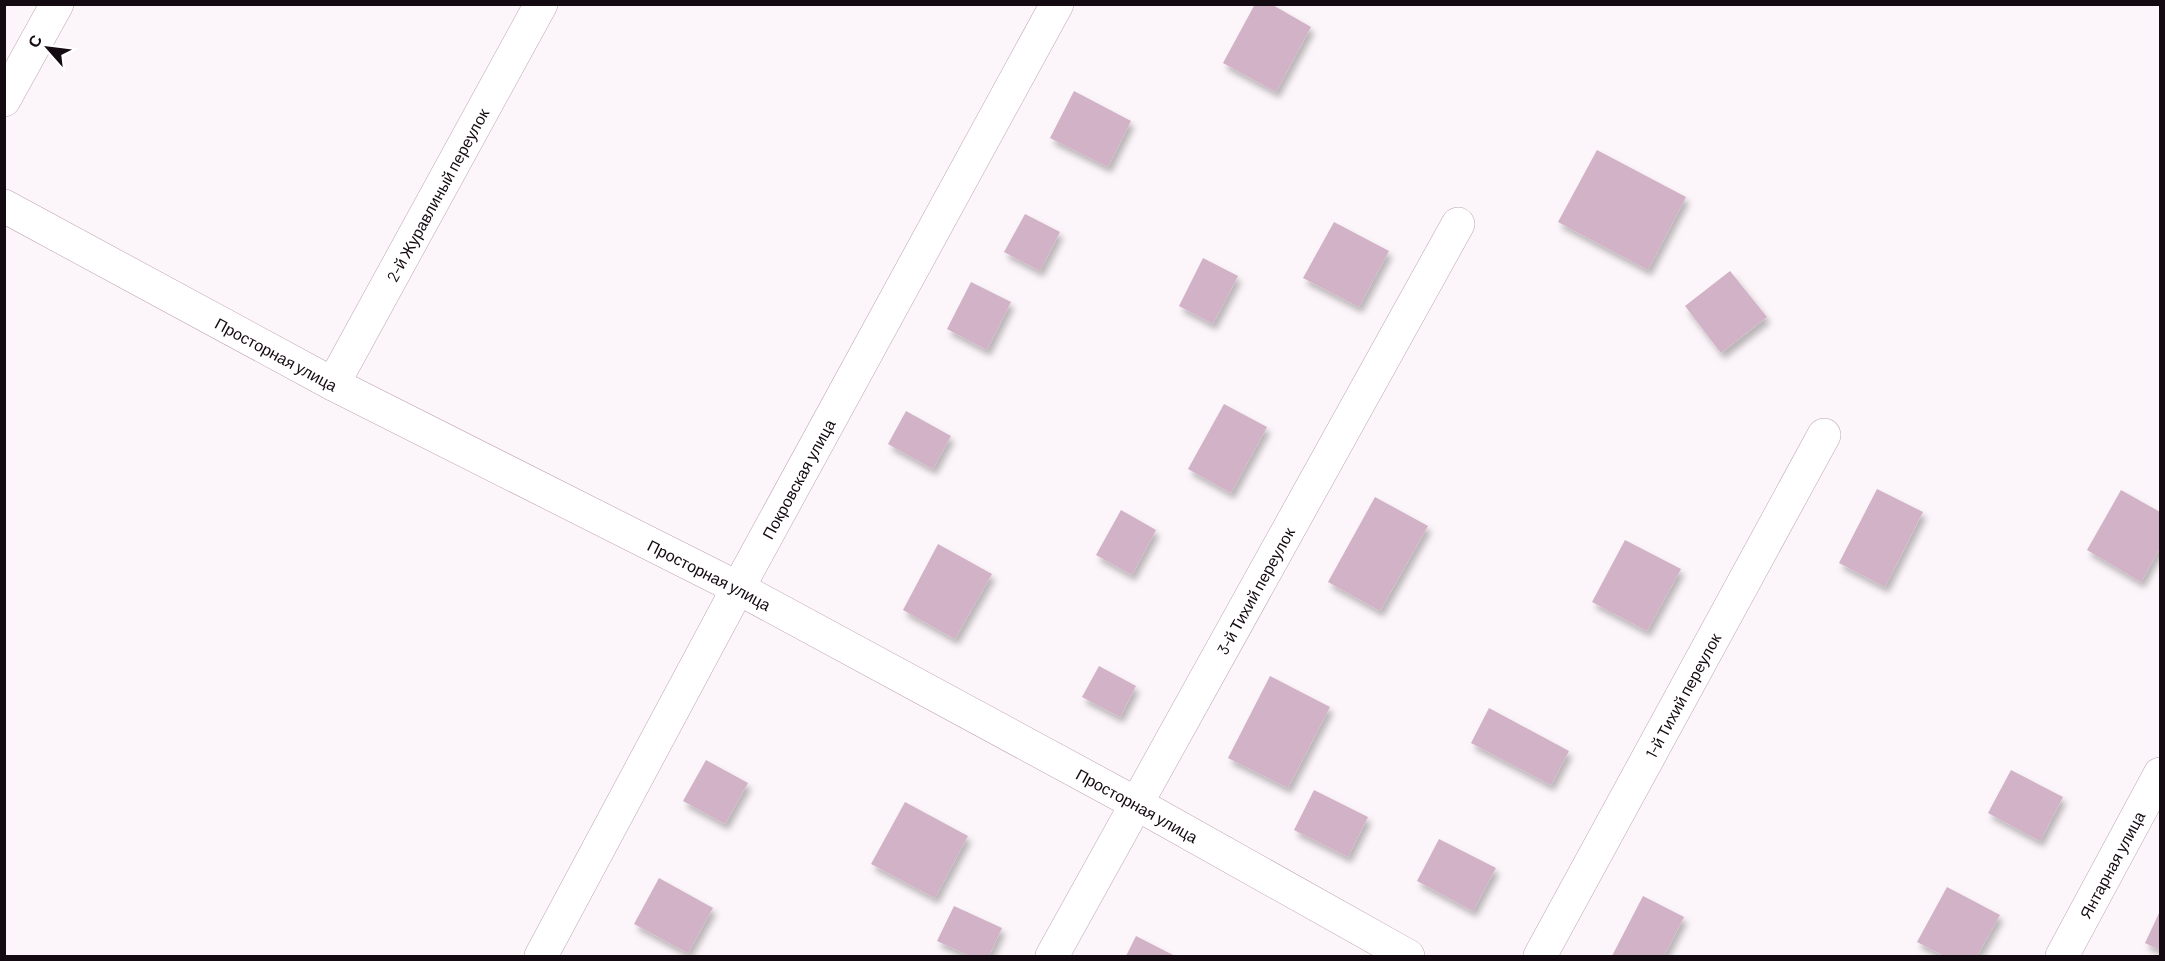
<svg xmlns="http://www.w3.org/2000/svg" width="2165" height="961" font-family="Barlow,sans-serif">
<defs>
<filter id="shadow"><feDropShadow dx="3.5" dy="6" stdDeviation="3" flood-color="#0004"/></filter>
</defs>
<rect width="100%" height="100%" fill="#fcf5f9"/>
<!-- building -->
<g fill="#d1b2c7" filter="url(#shadow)">
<polygon points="1255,4 1271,4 1311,27 1276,92 1223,63"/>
<polygon points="1074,91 1131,121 1108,167 1050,138"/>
<polygon points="1597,150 1686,197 1648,270 1558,222"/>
<polygon points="1025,214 1060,232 1040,271 1004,252"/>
<polygon points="1334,222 1389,251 1359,307 1303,278"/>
<polygon points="1203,258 1238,276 1213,324 1179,306"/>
<polygon points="1730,271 1767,317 1721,353 1685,306"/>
<polygon points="971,282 1011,302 987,350 947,329"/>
<polygon points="1224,404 1267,427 1231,493 1188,469"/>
<polygon points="906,411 951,436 933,469 888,444"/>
<polygon points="1877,489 1923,512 1885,587 1839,563"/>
<polygon points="2121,490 2160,512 2160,548 2141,582 2087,550"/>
<polygon points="1375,497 1428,526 1380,611 1328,582"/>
<polygon points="1121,510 1156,530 1132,575 1096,555"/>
<polygon points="1625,540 1681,569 1647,631 1592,602"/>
<polygon points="938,544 992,574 955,639 903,610"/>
<polygon points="1099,666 1136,686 1120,717 1082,697"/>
<polygon points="1270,676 1330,707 1288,788 1228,758"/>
<polygon points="1489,708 1569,751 1551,785 1471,743"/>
<polygon points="706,760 748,783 725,824 683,801"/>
<polygon points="2011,770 2063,797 2040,841 1988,813"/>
<polygon points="1314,790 1368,817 1348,857 1294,830"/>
<polygon points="905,802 968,836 935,898 871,864"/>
<polygon points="1439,839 1496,868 1473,911 1417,881"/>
<polygon points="659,878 713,908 688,953 634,924"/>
<polygon points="1947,887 2000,915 1977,956 1944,956 1917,942"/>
<polygon points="1643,896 1684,917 1664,956 1612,956"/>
<polygon points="954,906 1002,928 989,956 970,956 937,941"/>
<polygon points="2160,911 2160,950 2145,943"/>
<polygon points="1136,936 1175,956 1126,956"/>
</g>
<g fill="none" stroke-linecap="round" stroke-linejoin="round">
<!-- minor casing -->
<g stroke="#c0a2b6" stroke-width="34">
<g id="minor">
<polyline points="4,100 57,4"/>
<path id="s1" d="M4,206L333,384L738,588L1137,804L1408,956"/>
<path id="s2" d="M333,384L541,4"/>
<path id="s3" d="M541,956L738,588L1057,4"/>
<path id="s4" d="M1052,956L1458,224"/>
<path id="s5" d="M1540,956L1824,435"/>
<path id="s6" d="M2062,956L2160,774"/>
</g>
</g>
<!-- minor -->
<use href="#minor" stroke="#fff" stroke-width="33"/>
</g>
<g text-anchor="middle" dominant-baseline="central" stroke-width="4.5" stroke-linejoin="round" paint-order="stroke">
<!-- street labels -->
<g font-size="16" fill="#140a11" stroke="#fff">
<text stroke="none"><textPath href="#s2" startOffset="216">2-й Журавлиный переулок</textPath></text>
<text stroke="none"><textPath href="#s1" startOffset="310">Просторная улица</textPath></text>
<text stroke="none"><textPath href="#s3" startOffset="542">Покровская улица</textPath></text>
<text stroke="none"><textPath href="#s1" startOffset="796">Просторная улица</textPath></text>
<text stroke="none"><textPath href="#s4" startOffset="418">3-й Тихий переулок</textPath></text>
<text stroke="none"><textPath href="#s5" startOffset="297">1-й Тихий переулок</textPath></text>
<text stroke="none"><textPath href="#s1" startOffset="1282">Просторная улица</textPath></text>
<text stroke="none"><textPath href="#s6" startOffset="104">Янтарная улица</textPath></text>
</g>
</g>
<!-- border -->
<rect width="2165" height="961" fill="none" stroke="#140a11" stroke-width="12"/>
<!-- north arrow -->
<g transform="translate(48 48) rotate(298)" stroke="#ffffff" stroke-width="4.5" paint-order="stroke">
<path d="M0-4.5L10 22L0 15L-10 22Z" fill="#140a11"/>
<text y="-9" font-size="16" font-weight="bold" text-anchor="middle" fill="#140a11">С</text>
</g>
</svg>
